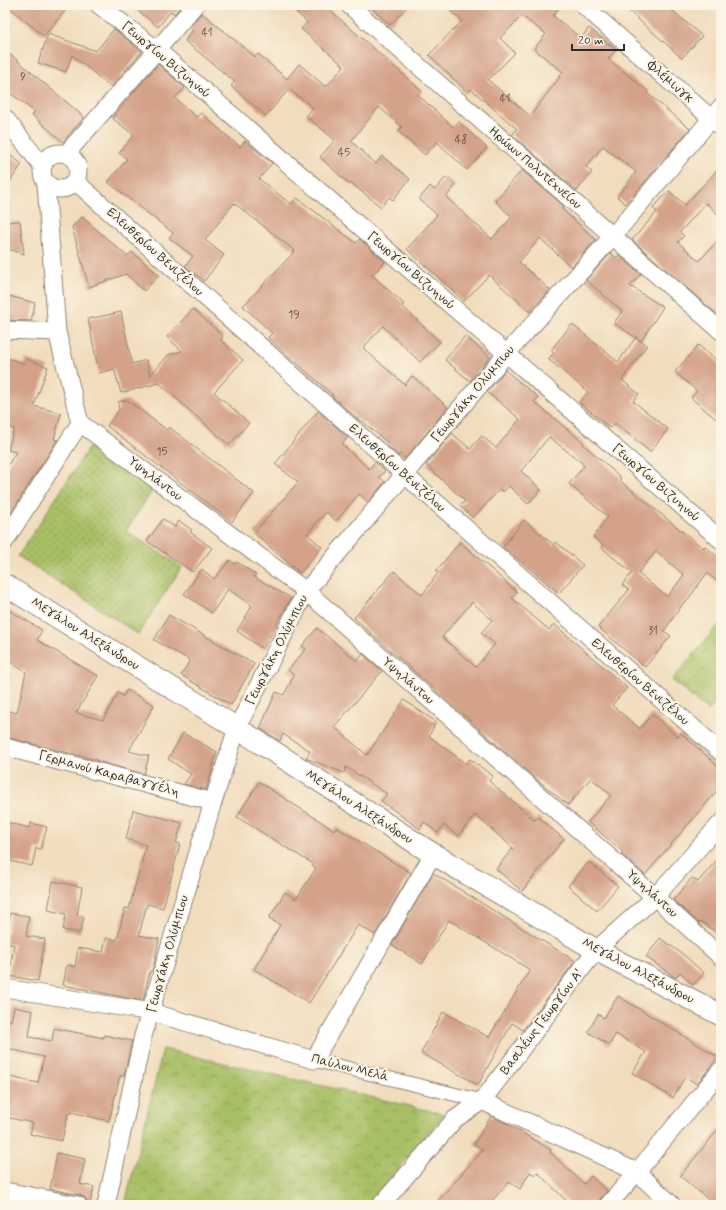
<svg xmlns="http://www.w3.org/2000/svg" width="726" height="1210" font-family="Mynerve,sans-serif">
<defs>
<pattern id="grass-dots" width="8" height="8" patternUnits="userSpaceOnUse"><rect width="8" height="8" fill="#a8bf65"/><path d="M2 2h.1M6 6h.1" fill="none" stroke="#899b53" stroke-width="1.8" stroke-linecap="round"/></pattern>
<pattern id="park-crowns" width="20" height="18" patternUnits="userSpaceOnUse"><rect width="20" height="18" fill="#a8bf65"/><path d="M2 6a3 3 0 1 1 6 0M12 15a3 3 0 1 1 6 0" fill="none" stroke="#899b53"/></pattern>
</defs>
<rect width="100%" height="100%" fill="#fcf5e5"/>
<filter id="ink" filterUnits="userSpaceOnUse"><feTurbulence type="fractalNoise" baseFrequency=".025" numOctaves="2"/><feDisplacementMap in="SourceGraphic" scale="8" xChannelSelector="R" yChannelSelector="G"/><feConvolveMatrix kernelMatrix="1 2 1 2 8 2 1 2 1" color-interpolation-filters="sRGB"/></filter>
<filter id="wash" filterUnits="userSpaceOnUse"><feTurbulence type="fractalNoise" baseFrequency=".012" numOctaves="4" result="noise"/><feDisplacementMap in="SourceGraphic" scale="16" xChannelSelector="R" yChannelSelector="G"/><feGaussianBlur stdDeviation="0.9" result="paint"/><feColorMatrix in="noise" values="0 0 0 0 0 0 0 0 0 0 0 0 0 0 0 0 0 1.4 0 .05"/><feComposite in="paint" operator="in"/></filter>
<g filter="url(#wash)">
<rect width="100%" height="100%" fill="#f1dcbc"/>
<!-- grass -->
<polygon fill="url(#grass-dots)" stroke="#6a7548" points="90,446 154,488 126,531 182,567 138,634 18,556"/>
<!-- park -->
<g fill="url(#park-crowns)" stroke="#6a7548">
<polygon points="721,622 721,696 708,711 672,680"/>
<polygon points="163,1049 444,1114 369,1205 147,1205 126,1200"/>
</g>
<g id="blocks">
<!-- building -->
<g fill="#d4a289" fill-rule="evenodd">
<polygon points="6,5 70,5 44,36"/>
<polygon points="131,5 182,5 174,14 171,11 158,27"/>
<polygon points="288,5 324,5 422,91 418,95 453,127 459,122 487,148 467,170 437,142 425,155 398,131 402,127 379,107 351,141 376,164 382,156 410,179 393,200 389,197 381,207 351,183 350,185 320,157 335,140 306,116 313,108 289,89 266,116 231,86 235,82 185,41 193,30 189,27 202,13 255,57 258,54 287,79 299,64 326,87 344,66 301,29 307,22"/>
<polygon points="368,5 409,5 390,25"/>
<path d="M443,5H561L553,16L581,38L589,28L616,50L608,59L648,91L647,93L690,129L626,204L617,197L636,172L603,146L586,167L592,172L577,191L512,135L517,129L471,89L468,93L429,55L462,21ZM522,16L546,34L534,49L563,72L559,76L560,77L530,116L488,80L515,53L500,38Z"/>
<polygon points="622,5 666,5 702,36 682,58"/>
<polygon points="114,29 142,51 111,87 72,55 66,72 38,63 48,34 96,51"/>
<polygon points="5,50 84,117 63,142 32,115 35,112 5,89"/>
<polygon points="158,64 185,88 175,98 196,117 201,113 240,147 245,141 272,163 259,179 291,204 297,198 356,243 360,239 385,262 372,275 404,304 402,306 440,342 420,362 383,326 363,348 405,385 412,376 448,407 405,459 400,454 398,456 388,447 390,445 362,421 361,422 332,396 333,395 268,338 272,333 243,306 295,251 234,203 205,240 224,255 204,281 185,266 193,256 169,238 173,233 108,182 127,159 119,153 134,135 112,118"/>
<polygon points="5,152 22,164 5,189"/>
<polygon points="721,166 721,217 706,203 680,232 684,236 678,242 699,261 721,237 721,318 632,240 657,212 653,208 669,191 685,205"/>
<polygon points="522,170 564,206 562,209 596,240 571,267 540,238 519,262 550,290 530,312 489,275 464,301 407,249 437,215 419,199 430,186 435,190 446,177 456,185 446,197 492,239 512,217 495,201"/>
<polygon points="82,217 127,256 132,252 159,275 144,291 126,274 89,287 72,227"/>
<polygon points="20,221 24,254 5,248 5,222"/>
<polygon points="611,253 616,258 619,255 641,274 630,286 663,307 641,341 614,323 622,311 586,280"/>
<polygon points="5,295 35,303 31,321 5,320"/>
<polygon points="193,309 223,336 221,340 243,360 214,392 249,423 229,445 159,383 121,393 114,369 99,373 88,319 121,312 132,364 146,360 150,376 168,355 182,351 167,337"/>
<polygon points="572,324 618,362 636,337 647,345 622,380 639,394 633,401 668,429 650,452 615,423 610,428 579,402 588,392 548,359 554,353 551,350"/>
<polygon points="465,336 490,357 470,381 445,360"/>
<polygon points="698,345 721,364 721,423 691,398 697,391 675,372"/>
<polygon points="5,357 24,364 26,359 48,367 34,406 61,413 54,439 57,440 5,522 5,470 16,452 8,450 14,429 5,426"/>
<path d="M505,370L538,397L534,402L584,443L583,444L621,478L619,480L703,548L705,546L721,560V585L707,573L686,602L685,601L664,631L671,636L645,667L598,627L629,590L622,585L632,573L601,547L603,545L593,537L608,517L569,484L584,466L581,462L549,437L521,471L541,490L528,504L509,486L503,492L500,489L473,518L460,506L465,501L426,465L452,433L470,449L482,436L496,448L520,419L487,392ZM656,551L684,575L667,597L638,573Z"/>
<polygon points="127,400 167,430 169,427 254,493 232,522 107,426 119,410 118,402"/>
<polygon points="318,411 348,437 342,444 369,469 375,462 385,471 379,477 385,482 368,502 359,494 336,521 326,512 307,534 322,547 300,573 254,533 298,482 275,464"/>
<polygon points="163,519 175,527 179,521 192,530 190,532 212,548 193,572 147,541"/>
<polygon points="524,520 554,545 556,542 583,565 559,593 503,547"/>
<path d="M460,542L517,592L512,598L549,630L554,624L627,688L612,705L640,729L652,714L678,737L681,733L721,769V786L645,875L621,854L623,852L588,822L611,795L591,778L568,805L535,778L354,618L394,571L422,595L438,573L436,571ZM472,602L492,620L481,633L495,644L476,667L442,637Z"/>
<polygon points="230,560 235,564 237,562 256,575 254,577 291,598 263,649 237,631 252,606 228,589 212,613 184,594 202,569 214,579"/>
<polygon points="5,608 42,630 37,640 98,676 76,713 103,720 118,693 123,696 127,690 154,705 129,751 149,756 144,774 96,761 97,760 5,737 5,710 17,713 26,672 5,659"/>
<polygon points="169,615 254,664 231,705 181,675 190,660 154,640"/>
<polygon points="317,628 357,661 363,654 382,671 334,727 367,755 404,700 436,722 429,736 466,764 470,759 493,776 489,781 535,820 538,817 564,839 522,891 496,869 513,848 475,815 458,836 444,825 438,833 424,822 420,829 381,801 387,794 346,767 344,773 308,759 306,758 310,751 283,734 280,741 260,728 276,692 284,695 294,675 288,670 306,649 302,646"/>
<polygon points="183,733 217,752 206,790 184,784 191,774 168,759"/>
<polygon points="259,782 334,830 336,827 411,873 375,935 358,925 309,1003 254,969 280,925 269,918 285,892 296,899 316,868 312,866 313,864 237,817"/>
<polygon points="133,810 182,823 176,843 180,844 163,908 147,904 139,935 159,939 154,965 152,971 150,971 143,1001 63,985 67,965 75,967 78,948 103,952 106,938 117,940 125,908 129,909 146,845 126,839"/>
<polygon points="5,822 30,828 31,823 47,827 41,849 36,848 32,866 5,860"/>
<polygon points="721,855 721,937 701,921 699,923 673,900 692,878 698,882"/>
<polygon points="589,862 618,886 597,911 568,886"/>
<polygon points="433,873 575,961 523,1030 512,1023 478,1085 421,1053 443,1012 489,1037 530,970 449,920 422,964 392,945"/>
<polygon points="53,881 82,887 77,915 84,917 80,933 63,930 66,914 48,910"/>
<polygon points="10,913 29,916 26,936 45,939 38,981 9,976 14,945 6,943"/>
<polygon points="660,938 685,956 704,973 693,985 680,972 676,978 646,957"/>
<polygon points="618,996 718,1057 697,1084 685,1077 673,1098 632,1073 646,1052 616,1034 609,1045 588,1032 598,1014 604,1018"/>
<polygon points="14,1007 33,1011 29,1037 52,1041 54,1028 104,1038 104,1035 132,1041 124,1076 120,1076 109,1121 71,1112 71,1114 68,1113 62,1141 30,1134 33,1123 5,1117 5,1076 38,1083 44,1057 5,1048 5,1020 11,1021"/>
<polygon points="491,1116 504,1122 551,1150 550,1152 584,1184 591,1176 607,1191 600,1199 598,1205 571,1205 537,1172 535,1175 530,1172 520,1189 509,1182 488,1205 434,1205 483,1150 474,1144"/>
<polygon points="721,1126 721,1205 715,1205 680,1176"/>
<polygon points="57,1153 85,1159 80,1184 94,1187 90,1204 88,1204 85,1198 80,1195 50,1189"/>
</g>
</g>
</g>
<g filter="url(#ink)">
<use href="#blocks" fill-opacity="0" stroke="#8e8474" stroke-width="1"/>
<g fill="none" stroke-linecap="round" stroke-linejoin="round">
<!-- pedestrian casing -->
<g stroke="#8e8474" stroke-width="15">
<polyline id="pedestrian" points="314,1060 482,1101"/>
</g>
<!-- minor casing -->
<g stroke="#8e8474" stroke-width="19">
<g id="minor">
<polyline points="99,5 157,50 721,540"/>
<polyline points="349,5 721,331"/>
<polyline points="583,5 721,127"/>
<polyline points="5,118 43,167"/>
<circle cx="60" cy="171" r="18"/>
<polyline points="66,154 157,50 195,5"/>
<polyline points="75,181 405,475 721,752"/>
<polyline points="46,183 57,332 80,423 306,591 655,897 721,957"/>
<polyline points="5,330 57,332"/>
<polyline points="5,541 80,423"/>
<polyline points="5,747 213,802"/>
<polyline points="5,988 151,1012 314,1060 433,854"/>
<polyline points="482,1101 637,1172 672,1205"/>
<polyline points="5,1191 78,1205"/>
<polyline points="106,1205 143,1036 213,802 237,728 306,591 506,354 613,236 721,107"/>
<polyline points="381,1205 455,1119 482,1101 596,950 655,897 721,823"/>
<polyline points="608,1205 637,1172 721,1070"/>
</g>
</g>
<!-- tertiary casing -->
<g stroke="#8e8474" stroke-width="23">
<polyline id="tertiary" points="5,585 237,728 433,854 596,950 721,1015"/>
</g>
<!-- pedestrian -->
<use href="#pedestrian" stroke="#fff" stroke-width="13"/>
<!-- minor -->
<use href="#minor" stroke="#fff" stroke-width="17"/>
<!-- tertiary -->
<use href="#tertiary" stroke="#fff" stroke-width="21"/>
</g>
</g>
<g text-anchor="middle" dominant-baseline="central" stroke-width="4" stroke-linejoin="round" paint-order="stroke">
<!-- number labels -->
<g font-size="11" fill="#554942">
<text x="207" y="33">41</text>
<text x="23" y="77">9</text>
<text x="505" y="99">41</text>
<text x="461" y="140">48</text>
<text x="344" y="153">45</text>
<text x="294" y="315">19</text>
<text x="162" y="452">15</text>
<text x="653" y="631">31</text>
</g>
<!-- street labels -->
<g font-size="13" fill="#2b2b2b" stroke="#fcf5e5">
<text transform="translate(166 60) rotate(40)">Γεωργίου Βιζυηνού</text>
<text transform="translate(670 82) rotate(42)">Φλέμινγκ</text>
<text transform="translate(535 168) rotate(41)">Ηρώων Πολυτεχνείου</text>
<text transform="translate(155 252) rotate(42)">Ελευθερίου Βενιζέλου</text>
<text transform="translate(411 271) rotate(41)">Γεωργίου Βιζυηνού</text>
<text transform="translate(473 394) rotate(-50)">Γεωργάκη Ολύμπιου</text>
<text transform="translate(397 468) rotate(42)">Ελευθερίου Βενιζέλου</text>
<text transform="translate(155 479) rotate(37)">Υψηλάντου</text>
<text transform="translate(656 483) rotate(41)">Γεωργίου Βιζυηνού</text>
<text transform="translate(85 634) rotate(32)">Μεγάλου Αλεξάνδρου</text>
<text transform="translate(277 650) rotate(-63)">Γεωργάκη Ολύμπιου</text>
<text transform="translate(408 681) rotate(41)">Υψηλάντου</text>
<text transform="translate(640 682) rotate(41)">Ελευθερίου Βενιζέλου</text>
<text transform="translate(109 774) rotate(15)">Γερμανού Καραβαγγέλη</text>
<text transform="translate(359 807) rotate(33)">Μεγάλου Αλεξάνδρου</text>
<text transform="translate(652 894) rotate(42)">Υψηλάντου</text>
<text transform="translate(168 954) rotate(-74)">Γεωργάκη Ολύμπιου</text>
<text transform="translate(638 971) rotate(28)">Μεγάλου Αλεξάνδρου</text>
<text transform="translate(542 1022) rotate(-53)">Βασιλέως Γεωργίου Α'</text>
<text transform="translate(350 1068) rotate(14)">Παύλου Μελά</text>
</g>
</g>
<!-- margin -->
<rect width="726" height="1210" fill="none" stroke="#fcf5e5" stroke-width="20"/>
<!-- scale -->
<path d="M572 44v6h52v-6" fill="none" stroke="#2b2b2b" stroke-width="2"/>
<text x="578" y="44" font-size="12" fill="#2b2b2b" stroke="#fcf5e5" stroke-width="3" paint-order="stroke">20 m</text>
</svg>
